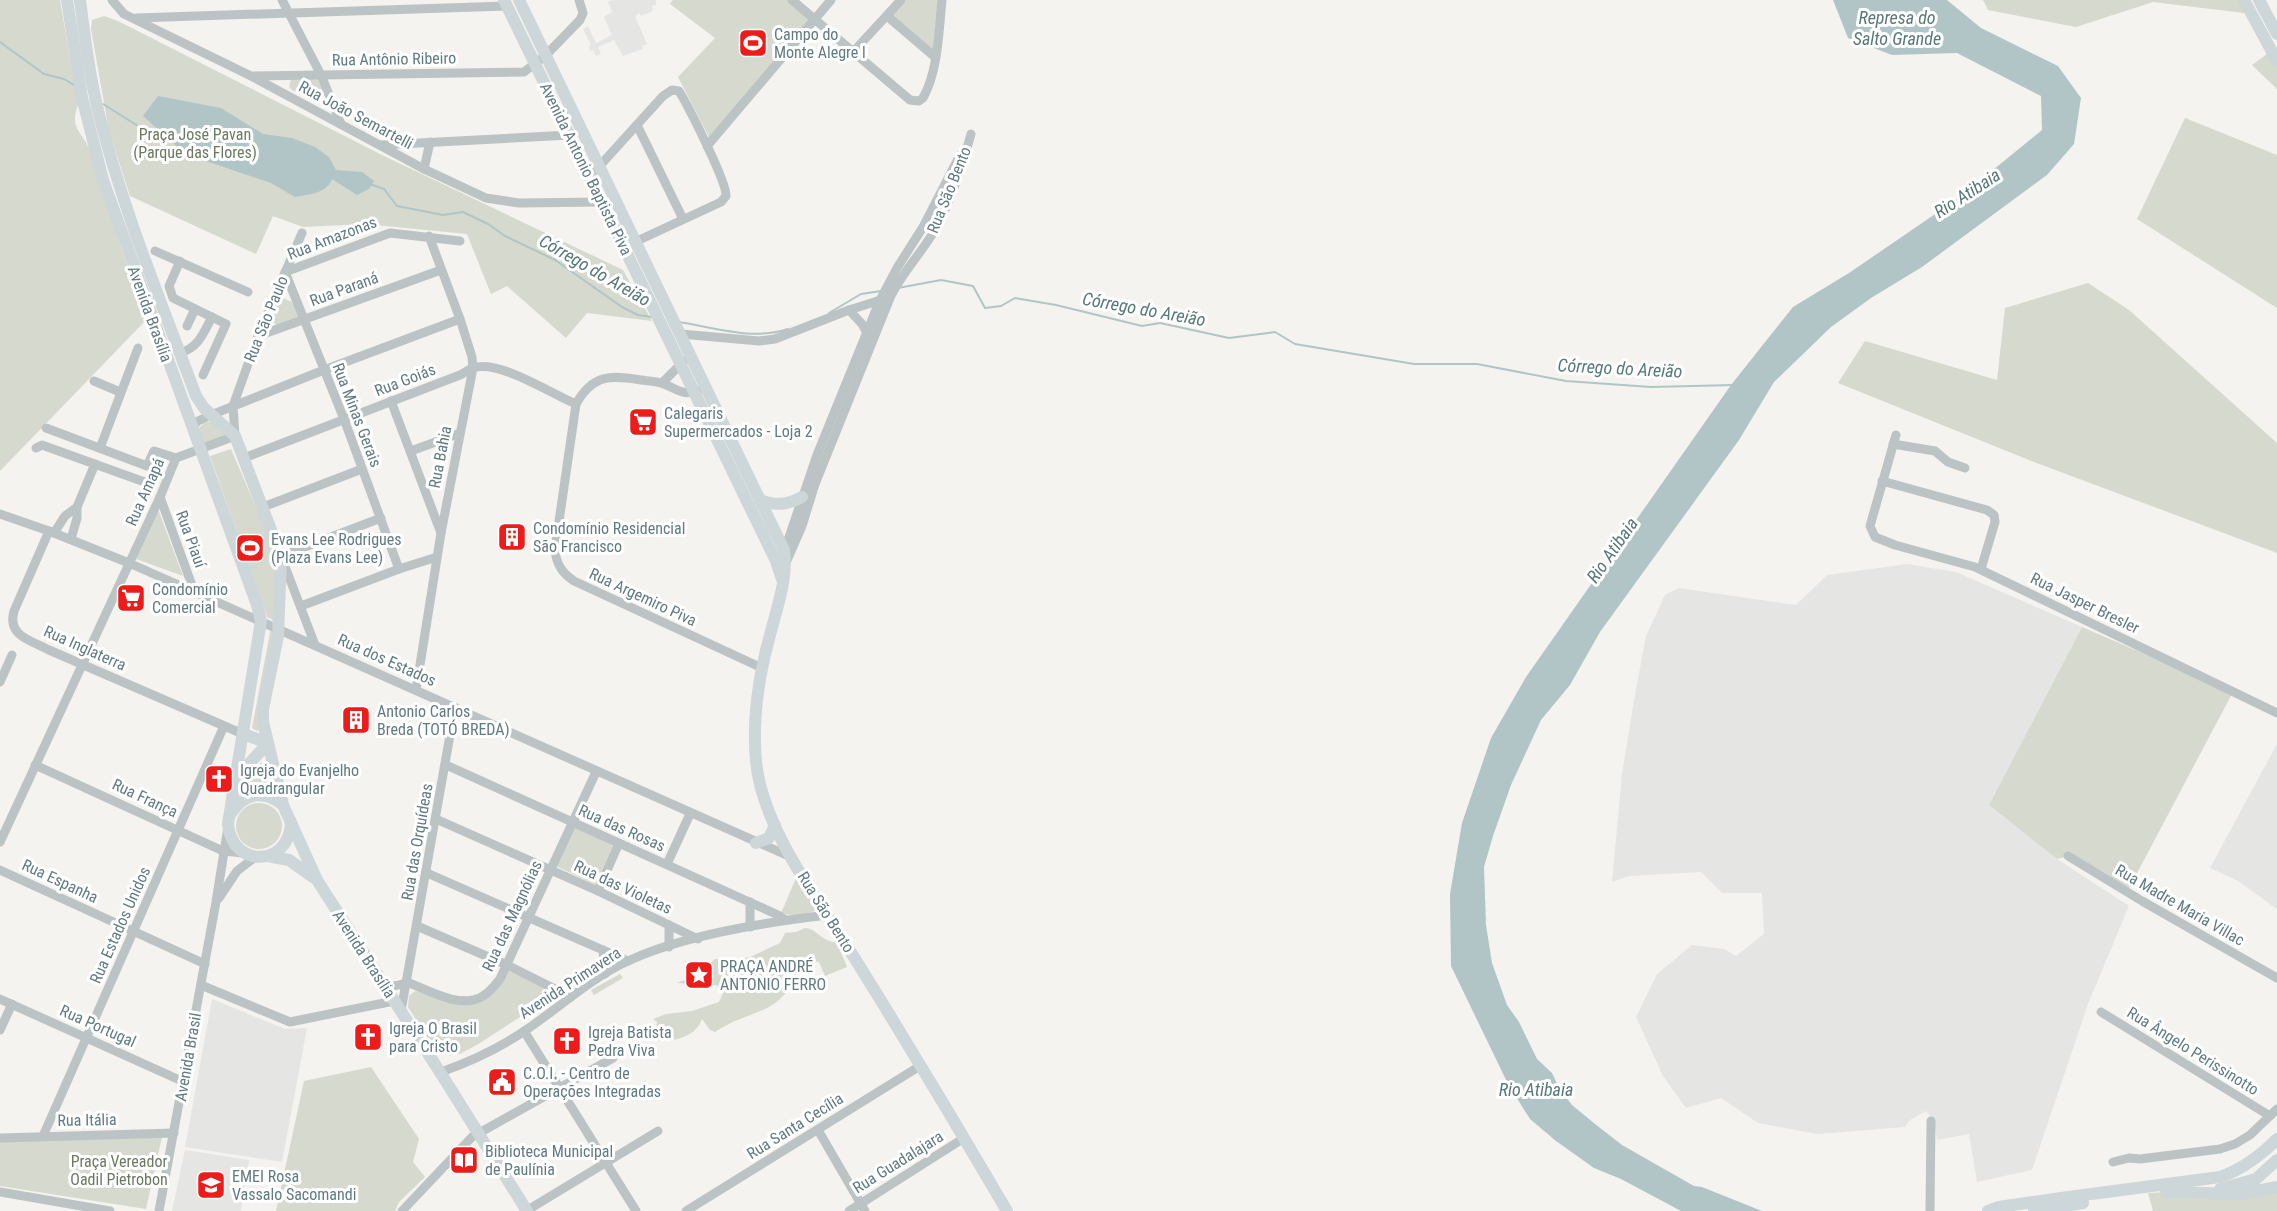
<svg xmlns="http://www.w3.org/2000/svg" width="2277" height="1211" font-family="'Roboto Condensed',sans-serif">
<rect width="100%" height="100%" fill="#f4f3ef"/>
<!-- built -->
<g fill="#e5e5e3">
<polygon points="612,0 656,0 656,5 652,6 653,11 641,16 639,13 635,16 647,44 642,46 643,49 623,56 614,40 598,47 601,54 596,56 593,50 590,51 589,46 591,45 583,29 588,26 596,43 612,35 604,17 612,12 608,2"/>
<polygon points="1907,564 1956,572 2082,627 1989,805 2057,859 2129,906 2088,1004 2032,1170 1977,1182 1969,1134 1937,1140 1934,1120 1926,1111 1910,1120 1905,1127 1817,1134 1758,1123 1721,1098 1686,1108 1663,1076 1636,1017 1657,974 1692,945 1724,949 1736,956 1764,934 1762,893 1722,893 1701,872 1629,876 1612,882 1622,774 1634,700 1646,636 1665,595 1679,588 1796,605 1827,575"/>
<polygon points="2277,744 2277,909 2238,881 2210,868"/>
<polygon points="212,999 285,1029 307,1028 282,1162 185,1147"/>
<polygon points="185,1150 249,1160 241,1211 172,1211"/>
</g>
<!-- green -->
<g fill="#d5d9ce">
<path d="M0,0H60L78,105C69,129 82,131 91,152L122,251L148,318L0,471Z"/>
<polygon points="673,0 788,0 811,20 709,137 678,77 715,38 670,4"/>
<polygon points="906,0 939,0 933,52 891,16"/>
<polygon points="1983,0 2243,0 2252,14 2153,2 2076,27 1988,10"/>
<polygon points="104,16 118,21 384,156 623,270 652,321 587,313 566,338 507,286 491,294 467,234 365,224 303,227 273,216 256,254 130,196 109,131 91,29 92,20"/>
<polygon points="2271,51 2277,61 2277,89 2252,65"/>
<polygon points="317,79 325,94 321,102 316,103 292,90 289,87 291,80"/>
<polygon points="2185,118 2277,155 2277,308 2137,219"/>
<polygon points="2088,283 2129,310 2277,443 2277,553 2034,462 1838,383 1865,341 1997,380 2005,308"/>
<path d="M283,298L292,302L299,317L277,325L273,322C269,313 274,301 283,298Z"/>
<polygon points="211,421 223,430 226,436 204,444 199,428 204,423"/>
<polygon points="231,449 277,556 273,620 267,617 210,456"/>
<polygon points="158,509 183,576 136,559"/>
<polygon points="271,627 274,631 260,729 257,731 252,728"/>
<polygon points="2082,627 2233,692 2127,892 2068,856 2057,859 1989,805"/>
<polygon points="262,762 273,788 258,788 239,794 244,779"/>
<circle cx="259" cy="826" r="23"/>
<polygon points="575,827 613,845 596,885 556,866"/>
<path d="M797,876L816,907L815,911C804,914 792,917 781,913Z"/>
<path d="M805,928C818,929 819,940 837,943L847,967L825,976L819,962C798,956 793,985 785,994C770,1010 759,1011 740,1019C732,1022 723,1027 715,1032L710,1030L702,1019C696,1038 670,1043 653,1040L657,1022L653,1019L666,1014L692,1011L719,1002L724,991L716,985L677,983L695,976L715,959L734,960L750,957L780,943L785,933L796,932Z"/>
<path d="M508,971L557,993L480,1043L460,1054L446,1055L436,1051L408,1007L409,996L415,991C465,1003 474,1021 508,971Z"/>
<polygon points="620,974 623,978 594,995 591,990"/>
<polygon points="371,1067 419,1139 413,1162 425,1177 399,1202 395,1211 276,1211 304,1081"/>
<polygon points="162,1137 146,1209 0,1186 0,1140"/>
<polygon points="2277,1188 2277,1211 2153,1211 2148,1193"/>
</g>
<!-- water -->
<g fill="#b2c5c6">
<polygon points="1833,0 1947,0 1981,28 2058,66 2081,98 2074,144 2047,175 1922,267 1871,298 1831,327 1774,382 1739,440 1600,632 1570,685 1541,720 1511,785 1493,836 1484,867 1486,925 1492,963 1507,1005 1519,1022 1537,1059 1552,1073 1559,1088 1572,1105 1595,1124 1622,1145 1694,1186 1702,1187 1762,1211 1681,1211 1621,1179 1594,1168 1556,1141 1530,1119 1508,1084 1451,966 1450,894 1462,823 1491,738 1526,677 1731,385 1793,307 1849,273 1960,197 2042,130 2041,96 1957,53 1892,55 1848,38"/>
<path d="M158,96L221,108L263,134L292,138L315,147L329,157L336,170L362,172L374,181L369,189L357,195L332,179C326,194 310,194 295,197L271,183L185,154L143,116Z"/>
</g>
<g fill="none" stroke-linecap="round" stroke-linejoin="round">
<!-- stream -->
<g stroke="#b2c5c6" stroke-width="2">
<polyline points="0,42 44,74 64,79 74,85"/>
<polyline points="103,104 138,126 172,140"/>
<polyline points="370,184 384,189 397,206 443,215 463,212 488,224 505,236 555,260 622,307 638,315 652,317"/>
<polyline points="898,288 941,280 973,286 985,308 1001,306 1015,298 1056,305 1142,326 1160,323 1229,338 1275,332 1295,344 1414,364 1477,364 1566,381 1651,387 1734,385"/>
<polyline points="829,313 861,294 881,291"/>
<path d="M678,322C714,327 752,341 788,329"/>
</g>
<!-- minor -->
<g stroke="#bcc3c5" stroke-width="9">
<polyline points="112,0 124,14 251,76 424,169 486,198 519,203 602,202"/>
<polyline points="282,0 321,75 341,124"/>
<path d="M792,0L910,100L919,101L923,98C938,72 939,30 942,0"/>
<polyline points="887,16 935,57"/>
<polyline points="136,18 507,6"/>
<polyline points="854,51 901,0"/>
<polyline points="254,76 524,72 546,55 580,20 583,13 579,0"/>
<polyline points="637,125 683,219"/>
<polyline points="381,145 570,135"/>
<polyline points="707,146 831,0"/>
<polyline points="424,169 430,142"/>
<path d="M595,171L663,96L672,90L679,91C688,106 727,182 726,196L721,202L637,241"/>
<polyline points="155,251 248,292"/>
<polyline points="180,261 169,286 173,298 226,324 203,375"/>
<polyline points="849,310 862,324 866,331"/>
<polyline points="187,326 195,309"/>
<polyline points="681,334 759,341 775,339 849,310 884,299"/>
<polyline points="258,336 441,270"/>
<path d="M180,353C199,347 203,334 212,317"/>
<polyline points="94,381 120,392"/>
<polyline points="662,383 684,361"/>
<path d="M699,390C685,397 677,389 664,384C657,381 648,381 641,380C610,375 593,374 576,404L555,549C556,564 562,573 574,581L762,668"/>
<polyline points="391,401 441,533"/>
<polyline points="192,427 198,421 211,415 324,370 460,319"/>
<polyline points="46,428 147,466 154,451 176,458"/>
<polyline points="1896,435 1870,526 1875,537 1895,545 1975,567 2277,713"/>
<polyline points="1893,444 1935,451 1948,462 1965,468"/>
<polyline points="36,448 42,445 150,484"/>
<polyline points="100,448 138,348"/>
<polyline points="411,451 460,433"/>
<path d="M244,458L460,375C464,373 468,370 473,368C499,359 551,394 576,404"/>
<polyline points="1882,481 1987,510 1994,515 1995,522 1981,569"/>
<polyline points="160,497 194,591"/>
<polyline points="263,507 362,469"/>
<polyline points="0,514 49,531 129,563 791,857"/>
<path d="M49,531L14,611C7,636 30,640 49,650L243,734"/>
<polyline points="54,533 65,516 77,507"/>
<polyline points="71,539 77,518 77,507 95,464"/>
<polyline points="784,552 817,455 880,300 897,268 923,227 960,155"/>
<path d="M785,565L802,526L815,484L890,298C901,274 919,256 933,233C949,206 963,165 971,134"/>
<polyline points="399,569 344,419 285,272 390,233 460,241"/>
<polyline points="301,606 399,569 437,557"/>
<polyline points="315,645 281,556 381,518"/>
<polyline points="0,682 12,655"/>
<polyline points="416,690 441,533 473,368 472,357 460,319 429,236"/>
<polyline points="35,765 223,851 244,853"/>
<polyline points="446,765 778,915 785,920"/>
<polyline points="436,819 598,891 698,939"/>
<polyline points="0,842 160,497 176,458 235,436 233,406 258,336 302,233"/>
<polyline points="2068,856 2142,901 2277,978"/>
<polyline points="667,864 690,814"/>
<polyline points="0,870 205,964"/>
<polyline points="427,873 628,961"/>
<polyline points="598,891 619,843"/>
<polyline points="219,898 237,871 255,857"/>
<polyline points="417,926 507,965 571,997"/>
<polyline points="750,927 750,902"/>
<polyline points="669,947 669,925"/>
<polyline points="603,950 605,974"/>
<path d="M381,981C390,987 397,987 407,982"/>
<path d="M407,982C428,990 461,1010 483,996C490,992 495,985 500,979L596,772"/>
<polyline points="201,985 290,1022 394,1001"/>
<polyline points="0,999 184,1082"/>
<polyline points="401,1011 455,707"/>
<polyline points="2101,1012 2270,1116"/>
<polyline points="0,1030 12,1004"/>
<polyline points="524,1031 636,1211"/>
<path d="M441,1072C469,1062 501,1047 526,1030C560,1007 591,978 628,961C683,935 767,922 828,915"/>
<polyline points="818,1130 865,1211"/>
<polyline points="43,1136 224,726"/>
<polyline points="0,1138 174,1133"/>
<polyline points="2113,1162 2129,1158 2140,1159 2220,1149 2235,1144 2250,1135 2277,1109"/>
<polyline points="0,1192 110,1211"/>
<polyline points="159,1211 216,902 228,827"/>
<polyline points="402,1211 472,1137 613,1058"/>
<polyline points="526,1211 658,1131"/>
<polyline points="686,1211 920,1066"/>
<polyline points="849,1211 964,1138"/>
<polyline points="1930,1211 1931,1121"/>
</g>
<!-- major -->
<g stroke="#cdd6d8" stroke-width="12">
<path d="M67,0L82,97L103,180L257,605L261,621L228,824C232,869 290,867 291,822"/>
<path d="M80,0C85,39 90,80 100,118C124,213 162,304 196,396L204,408L235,436L281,556L278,636L263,709V722L283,805"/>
<polyline points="504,0 776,561 782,579"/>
<path d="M519,0L784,550C788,579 777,607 770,635C759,675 752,719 756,761C762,829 821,904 857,962C908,1044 958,1127 1007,1211"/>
<polyline points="2244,0 2277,61"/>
<polyline points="2259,0 2277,34"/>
<path d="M760,500C776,506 787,505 802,497"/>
<polyline points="237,777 268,743 243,734"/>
<path d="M232,812C245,792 265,790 283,805L317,880L445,1080L527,1211"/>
<polyline points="756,843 769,838 775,825"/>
<polyline points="268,856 289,860 313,877"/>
<polyline points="2220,1189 2256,1179 2277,1160"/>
<polyline points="2166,1192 2241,1194 2277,1187"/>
<path d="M1988,1211L1999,1207L2061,1198L2220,1177C2243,1169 2260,1156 2277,1139"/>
<polyline points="2034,1211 2083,1203"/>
</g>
</g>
<!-- icons -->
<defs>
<g id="stadium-square" transform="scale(1.5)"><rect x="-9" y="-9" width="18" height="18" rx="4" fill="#eb1c19" stroke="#fff"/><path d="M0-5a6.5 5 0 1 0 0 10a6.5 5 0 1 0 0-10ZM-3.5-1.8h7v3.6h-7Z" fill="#fff"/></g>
<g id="supermarket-square" transform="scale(1.5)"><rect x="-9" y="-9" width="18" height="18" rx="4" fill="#eb1c19" stroke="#fff"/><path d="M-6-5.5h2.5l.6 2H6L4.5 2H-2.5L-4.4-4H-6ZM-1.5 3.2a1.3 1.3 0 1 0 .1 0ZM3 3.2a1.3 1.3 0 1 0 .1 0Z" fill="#fff"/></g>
<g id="building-square" transform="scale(1.5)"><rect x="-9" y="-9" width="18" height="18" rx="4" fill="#eb1c19" stroke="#fff"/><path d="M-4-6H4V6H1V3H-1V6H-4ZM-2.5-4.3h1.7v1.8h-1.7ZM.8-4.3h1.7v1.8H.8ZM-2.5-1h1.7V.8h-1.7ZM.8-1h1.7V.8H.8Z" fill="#fff"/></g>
<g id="church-square" transform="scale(1.5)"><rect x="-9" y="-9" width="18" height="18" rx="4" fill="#eb1c19" stroke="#fff"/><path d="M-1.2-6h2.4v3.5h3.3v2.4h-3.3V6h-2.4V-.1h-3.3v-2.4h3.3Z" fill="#fff"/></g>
<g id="sight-square" transform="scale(1.5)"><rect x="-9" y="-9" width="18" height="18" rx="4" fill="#eb1c19" stroke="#fff"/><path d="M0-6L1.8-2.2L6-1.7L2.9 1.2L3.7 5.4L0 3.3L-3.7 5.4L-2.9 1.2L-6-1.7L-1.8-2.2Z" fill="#fff"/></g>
<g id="civic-square" transform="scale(1.5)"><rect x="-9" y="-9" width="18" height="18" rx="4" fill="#eb1c19" stroke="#fff"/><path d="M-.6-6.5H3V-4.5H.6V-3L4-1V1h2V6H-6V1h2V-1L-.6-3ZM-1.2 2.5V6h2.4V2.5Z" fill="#fff"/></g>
<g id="library-square" transform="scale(1.5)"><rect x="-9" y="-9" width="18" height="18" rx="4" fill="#eb1c19" stroke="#fff"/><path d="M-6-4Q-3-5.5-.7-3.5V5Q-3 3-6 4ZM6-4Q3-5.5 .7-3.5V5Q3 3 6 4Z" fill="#fff"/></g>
<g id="school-square" transform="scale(1.5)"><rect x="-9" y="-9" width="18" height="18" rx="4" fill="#eb1c19" stroke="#fff"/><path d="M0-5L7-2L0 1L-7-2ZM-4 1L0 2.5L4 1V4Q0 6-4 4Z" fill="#fff"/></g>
</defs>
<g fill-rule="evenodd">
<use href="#stadium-square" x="753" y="43"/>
<use href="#supermarket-square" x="643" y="422"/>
<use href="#building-square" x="512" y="537"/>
<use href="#stadium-square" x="250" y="548"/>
<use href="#supermarket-square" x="131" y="598"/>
<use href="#building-square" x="356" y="720"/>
<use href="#church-square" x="219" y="779"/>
<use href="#sight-square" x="699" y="975"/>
<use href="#church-square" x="368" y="1037"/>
<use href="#church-square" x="567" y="1041"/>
<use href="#civic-square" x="502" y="1082"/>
<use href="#library-square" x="464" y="1160"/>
<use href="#school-square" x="211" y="1185"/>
</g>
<g text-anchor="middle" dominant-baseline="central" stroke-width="6" stroke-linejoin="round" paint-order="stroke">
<!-- poi labels -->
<g font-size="16" fill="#617b82" stroke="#fff" text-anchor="start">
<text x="774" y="34">Campo do<tspan x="774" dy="18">Monte Alegre l</tspan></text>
<text x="664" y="413">Calegaris<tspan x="664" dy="18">Supermercados - Loja 2</tspan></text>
<text x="533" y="528">Condomínio Residencial<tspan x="533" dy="18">São Francisco</tspan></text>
<text x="271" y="539">Evans Lee Rodrigues<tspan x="271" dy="18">(Plaza Evans Lee)</tspan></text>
<text x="152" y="589">Condomínio<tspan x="152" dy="18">Comercial</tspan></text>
<text x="377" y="711">Antonio Carlos<tspan x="377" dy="18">Breda (TOTÓ BREDA)</tspan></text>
<text x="240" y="770">Igreja do Evanjelho<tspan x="240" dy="18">Quadrangular</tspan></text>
<text x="720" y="966">PRAÇA ANDRÉ<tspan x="720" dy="18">ANTONIO FERRO</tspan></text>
<text x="389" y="1028">Igreja O Brasil<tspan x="389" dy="18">para Cristo</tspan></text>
<text x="588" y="1032">Igreja Batista<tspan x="588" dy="18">Pedra Viva</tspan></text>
<text x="523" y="1073">C.O.I. - Centro de<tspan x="523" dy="18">Operações Integradas</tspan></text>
<text x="485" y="1151">Biblioteca Municipal<tspan x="485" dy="18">de Paulínia</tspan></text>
<text x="232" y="1176">EMEI Rosa<tspan x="232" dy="18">Vassalo Sacomandi</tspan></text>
</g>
<!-- street labels -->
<g font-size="16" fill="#617b82" stroke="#fff">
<text transform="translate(394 59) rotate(-1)">Rua Antônio Ribeiro</text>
<text transform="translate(356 115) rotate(28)">Rua João Semartelli</text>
<text transform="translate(586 169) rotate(64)">Avenida Antonio Baptista Piva</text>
<text transform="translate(949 190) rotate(-68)">Rua São Bento</text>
<text transform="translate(332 238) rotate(-21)">Rua Amazonas</text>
<text transform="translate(344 289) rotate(-20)">Rua Paraná</text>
<text transform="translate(150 314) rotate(70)">Avenida Brasília</text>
<text transform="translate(266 319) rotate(-68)">Rua São Paulo</text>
<text transform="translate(405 380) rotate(-21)">Rua Goiás</text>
<text transform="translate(357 415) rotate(69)">Rua Minas Gerais</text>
<text transform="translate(440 457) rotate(-79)">Rua Bahia</text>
<text transform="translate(145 492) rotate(-66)">Rua Amapá</text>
<text transform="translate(191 539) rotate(70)">Rua Piauí</text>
<text transform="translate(643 597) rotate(25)">Rua Argemiro Piva</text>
<text transform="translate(2085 603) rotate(26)">Rua Jasper Bresler</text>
<text transform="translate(85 648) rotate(24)">Rua Inglaterra</text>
<text transform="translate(387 660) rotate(24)">Rua dos Estados</text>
<text transform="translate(145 798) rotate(25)">Rua França</text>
<text transform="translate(622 828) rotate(24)">Rua das Rosas</text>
<text transform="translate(417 842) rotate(-80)">Rua das Orquídeas</text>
<text transform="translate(60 881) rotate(25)">Rua Espanha</text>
<text transform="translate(623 887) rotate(25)">Rua das Violetas</text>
<text transform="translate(2180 905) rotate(30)">Rua Madre Maria Villac</text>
<text transform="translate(826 912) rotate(58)">Rua São Bento</text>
<text transform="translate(512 916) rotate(-65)">Rua das Magnólias</text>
<text transform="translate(120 925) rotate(-66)">Rua Estados Unidos</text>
<text transform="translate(364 954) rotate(57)">Avenida Brasília</text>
<text transform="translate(570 983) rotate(-33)">Avenida Primavera</text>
<text transform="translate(98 1026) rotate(24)">Rua Portugal</text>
<text transform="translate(2193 1051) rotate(32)">Rua Ângelo Perissinotto</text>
<text transform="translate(188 1057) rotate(-80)">Avenida Brasil</text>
<text transform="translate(87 1120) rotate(-1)">Rua Itália</text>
<text transform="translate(795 1126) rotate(-32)">Rua Santa Cecília</text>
<text transform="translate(898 1162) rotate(-32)">Rua Guadalajara</text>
</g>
<!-- park labels -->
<g font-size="16" fill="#6b7961" stroke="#fff">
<text x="195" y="134">Praça José Pavan<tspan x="195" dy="18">(Parque das Flores)</tspan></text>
<text x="119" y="1161">Praça Vereador<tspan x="119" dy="18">Oadil Pietrobon</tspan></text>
</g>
<!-- water labels -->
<g font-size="18" font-style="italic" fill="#587879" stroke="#fff">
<text x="1897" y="17">Represa do<tspan x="1897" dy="21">Salto Grande</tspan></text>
<text transform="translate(1967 193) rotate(-33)">Rio Atibaia</text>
<text transform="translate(595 270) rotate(30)">Córrego do Areião</text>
<text transform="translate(1144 309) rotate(10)">Córrego do Areião</text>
<text transform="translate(1620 368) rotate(3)">Córrego do Areião</text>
<text transform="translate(1612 550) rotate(-55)">Rio Atibaia</text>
<text x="1536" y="1089">Rio Atibaia</text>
</g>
</g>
</svg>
